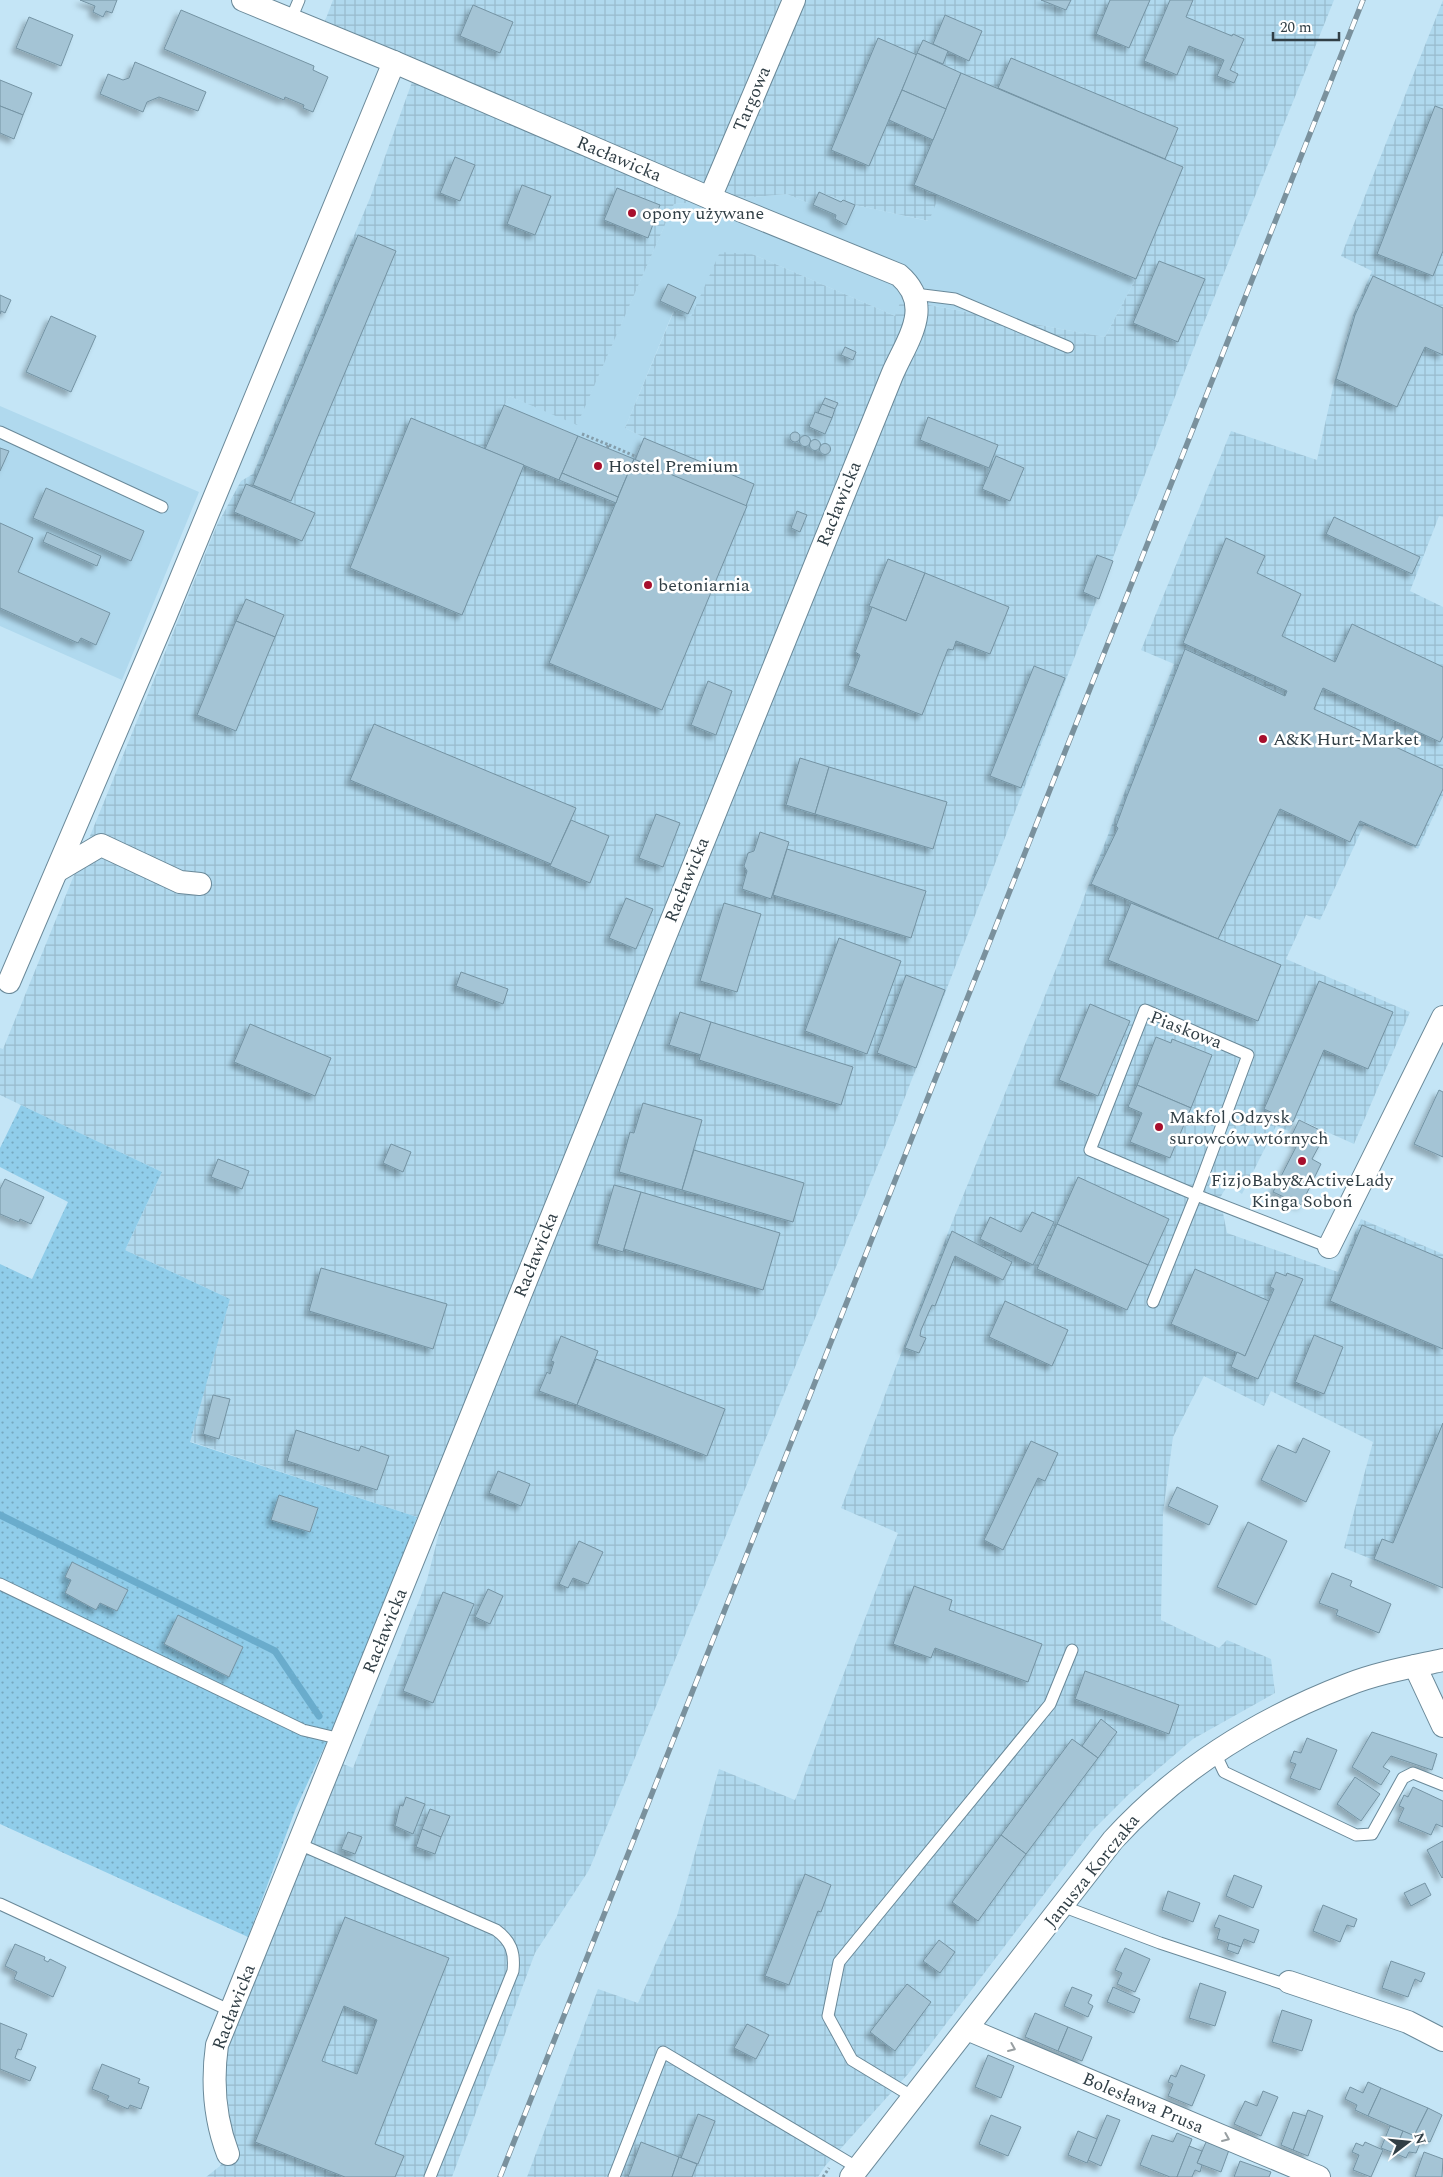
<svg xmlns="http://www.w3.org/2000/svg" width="1443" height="2177" font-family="Spectral,serif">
<defs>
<pattern id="industrial-grid" width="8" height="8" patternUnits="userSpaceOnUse" patternTransform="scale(1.25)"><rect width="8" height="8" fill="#b0d9ee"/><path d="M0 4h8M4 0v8" fill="none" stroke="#98bbcd"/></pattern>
<pattern id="grass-dots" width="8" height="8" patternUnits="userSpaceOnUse" patternTransform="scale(1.25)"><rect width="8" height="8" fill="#90cdea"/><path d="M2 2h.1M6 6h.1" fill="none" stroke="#76a8bf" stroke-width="1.8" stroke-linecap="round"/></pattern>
<filter id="shadow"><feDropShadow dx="-4.5" dy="4.5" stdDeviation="2.5" flood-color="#0004"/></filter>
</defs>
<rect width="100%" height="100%" fill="#c4e5f6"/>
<!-- built -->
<g fill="#b0d9ee">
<polygon points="819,192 855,205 928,221 939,196 1135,280 1105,337 902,300 895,316 752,254 690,319 673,312 625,428 643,437 616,503 485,449 509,396 577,424 674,204 787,194 813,205"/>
<polygon points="0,406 199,492 122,680 0,626"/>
</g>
<!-- industrial -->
<g fill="url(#industrial-grid)" fill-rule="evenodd">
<path d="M333,0H1334L1193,350L895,1123L589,1870L535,1953L452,2177H206L220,2166L233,2144L225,2076L226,2053L343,1764L353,1768L427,1580L441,1525L189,1441L230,1299L125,1250L162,1172L0,1095V1048L3,1049L217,525L241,481L253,474L370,198L420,60L325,21ZM819,192L855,205L929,221L939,196L1135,280L1105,337L901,300L895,316L752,254L720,252L690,319L674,311L625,428L643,437L616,503L485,449L509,396L577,425L674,204L787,194L813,205Z"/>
<polygon points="1443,0 1443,517 1439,516 1410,591 1443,607 1443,796 1418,849 1364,825 1320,920 1306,915 1286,959 1410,1012 1354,1144 1296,1118 1289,1131 1276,1126 1242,1194 1228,1184 1220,1198 1227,1233 1338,1272 1361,1219 1443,1254 1443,1588 1344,1548 1373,1442 1271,1391 1264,1406 1204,1376 1173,1437 1163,1513 1161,1620 1219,1648 1227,1640 1271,1659 1275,1693 1193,1739 1129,1794 1091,1832 908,2074 825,2166 818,2177 527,2177 598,1989 638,2003 677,1916 719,1769 795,1800 898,1533 841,1508 951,1225 1062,954 1174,664 1141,650 1231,431 1317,460 1335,379 1353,315 1372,271 1341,256"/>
</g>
<!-- grass -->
<polygon fill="url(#grass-dots)" points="21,1105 162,1172 125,1250 230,1299 190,1442 417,1517 381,1615 341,1711 296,1808 248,1937 0,1824 0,1264 32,1279 68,1202 0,1167 0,1148"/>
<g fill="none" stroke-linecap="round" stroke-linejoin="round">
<!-- stream -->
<polyline stroke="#6aaccc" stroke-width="7" points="0,1515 275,1651 319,1716"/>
</g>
<!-- building -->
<g fill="#a4c4d5" stroke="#7493a3" fill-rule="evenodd" filter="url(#shadow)">
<polygon points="80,0 117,0 112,13 106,11 103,17 93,12 95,6"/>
<polygon points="1041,0 1071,0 1066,10"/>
<polygon points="1110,0 1150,0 1129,48 1096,34"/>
<polygon points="1170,0 1193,0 1186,17 1232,36 1233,34 1244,39 1230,70 1238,74 1234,83 1217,76 1224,60 1189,46 1177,75 1144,61"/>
<polygon points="473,5 513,22 500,53 460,36"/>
<polygon points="181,10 314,66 313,70 328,77 313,112 303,108 304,105 285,97 284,100 164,49"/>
<polygon points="945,15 982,31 969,61 933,44"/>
<polygon points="29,17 73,35 61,66 16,48"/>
<polygon points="878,38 917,55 869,166 831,150"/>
<polygon points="923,40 948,51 943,64 917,53"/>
<polygon points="917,53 961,73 946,109 902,90"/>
<polygon points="1011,58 1178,128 1165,159 998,88"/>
<polygon points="135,62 206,92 198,111 159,97 147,102 143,112 100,94 108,74 123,80 129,78"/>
<polygon points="961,73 1183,167 1136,279 914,185"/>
<polygon points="0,80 32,93 23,115 0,106"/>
<polygon points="902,90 946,109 933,140 889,120"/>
<polygon points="0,106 23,115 14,139 0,133"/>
<polygon points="1435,106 1443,109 1443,251 1433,276 1377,254"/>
<polygon points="455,157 475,165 460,201 440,193"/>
<polygon points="522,185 551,196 535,235 507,224"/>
<polygon points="617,188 660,205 648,238 604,220"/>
<polygon points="819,192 841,202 843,200 855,205 846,225 835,219 836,215 813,205"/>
<polygon points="358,235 396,251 291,501 253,485"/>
<polygon points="1159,261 1205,279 1178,342 1133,323"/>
<polygon points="1373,276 1443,308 1443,355 1425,347 1397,407 1336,379 1355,315"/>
<polygon points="668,284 696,297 688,314 660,301"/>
<polygon points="0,295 11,300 5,313 1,311 0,314"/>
<polygon points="51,316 96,336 71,392 26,372"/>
<polygon points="845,347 856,352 853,360 841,355"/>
<polygon points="825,398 838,403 835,409 822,404"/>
<polygon points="822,404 835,409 832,418 818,413"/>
<polygon points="504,405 578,436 559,480 485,449"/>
<polygon points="815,412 832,418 825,434 809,427"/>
<polygon points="928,417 998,445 989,468 920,440"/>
<polygon points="411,418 524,465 462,615 350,568"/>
<circle cx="795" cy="437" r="5"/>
<circle cx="805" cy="441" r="5.5"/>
<polygon points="578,436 634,459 618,497 562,473"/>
<polygon points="644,438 754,484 746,506 635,460"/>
<circle cx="815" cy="445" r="5.5"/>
<circle cx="825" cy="449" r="5.5"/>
<polygon points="0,448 9,451 0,471"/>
<polygon points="996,456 1024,468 1010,501 982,489"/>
<polygon points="634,459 747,506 662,710 549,663"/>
<polygon points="562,473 618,497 616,503 559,480"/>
<polygon points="246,484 315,513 302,541 234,512"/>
<polygon points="46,488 144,531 131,561 33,518"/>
<polygon points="797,511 807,515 800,532 791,528"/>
<polygon points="1334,517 1420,557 1412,574 1326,534"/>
<polygon points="0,523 33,538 18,572 110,613 96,645 81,638 78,643 0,608"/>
<polygon points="47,532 101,556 97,566 43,542"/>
<polygon points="1226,538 1265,556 1257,573 1301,594 1282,636 1335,662 1352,624 1443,667 1443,736 1440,742 1323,688 1314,709 1443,769 1443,789 1416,846 1360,821 1350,842 1280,809 1218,939 1091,884 1118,828 1116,826 1127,796 1185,649 1285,696 1287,691 1183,643"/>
<polygon points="1097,555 1113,561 1099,599 1083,592"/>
<polygon points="888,559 925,573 906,621 869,606"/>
<polygon points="925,573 1009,607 990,654 956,641 953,650 948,649 922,715 848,686 860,655 855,652 872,607 906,621"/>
<polygon points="246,599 284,615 275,637 236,621"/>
<polygon points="236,621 275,637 236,731 197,715"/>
<polygon points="1034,666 1065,678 1021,788 990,776"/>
<polygon points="708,681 732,691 716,735 691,725"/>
<polygon points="374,724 576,808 551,864 350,780"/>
<polygon points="800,758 829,767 815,814 786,805"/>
<polygon points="829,767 947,802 933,849 815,814"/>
<polygon points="656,814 680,823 663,867 639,858"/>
<polygon points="571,820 609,836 590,883 550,866"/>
<polygon points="760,832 789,842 771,899 742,889 747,871 744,866 748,853 754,851"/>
<polygon points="787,849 926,891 911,938 773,895"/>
<polygon points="626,898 653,909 636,949 609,938"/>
<polygon points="724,903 761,914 737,992 700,981"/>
<polygon points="1131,903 1281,965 1258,1021 1108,960"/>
<polygon points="839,938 901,961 867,1054 805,1031"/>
<polygon points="461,972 508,989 503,1004 456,986"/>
<polygon points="906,975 945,990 916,1068 877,1053"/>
<polygon points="1319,981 1393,1012 1368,1069 1324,1050 1293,1122 1264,1109"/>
<polygon points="1090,1004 1130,1021 1098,1096 1059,1080"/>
<polygon points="680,1012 711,1022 701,1055 669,1045"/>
<polygon points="711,1022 853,1067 841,1105 699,1060"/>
<polygon points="250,1024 331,1058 315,1096 234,1062"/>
<polygon points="1156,1037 1171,1043 1172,1039 1212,1055 1191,1108 1137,1085"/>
<polygon points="1137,1085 1191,1108 1170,1158 1130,1142 1142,1113 1128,1107"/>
<polygon points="1439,1090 1443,1092 1443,1157 1414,1144"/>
<polygon points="643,1103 702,1120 682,1190 619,1172 630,1132 634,1133"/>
<polygon points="1299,1120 1326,1133 1312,1159 1321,1164 1301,1205 1273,1192 1298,1143 1290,1139"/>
<polygon points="391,1144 411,1152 403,1172 383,1163"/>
<polygon points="694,1150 804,1183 793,1222 682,1190"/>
<polygon points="218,1159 249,1171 242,1189 211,1177"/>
<polygon points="1078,1177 1169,1219 1148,1265 1057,1224"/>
<polygon points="5,1179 44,1197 31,1224 20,1219 19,1222 0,1214 0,1189"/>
<polygon points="614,1185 641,1192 623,1252 597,1244"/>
<polygon points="641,1192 780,1233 763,1290 624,1249"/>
<polygon points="1032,1212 1054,1222 1033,1265 980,1239 990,1217 1021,1232"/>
<polygon points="1057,1224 1148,1265 1127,1310 1037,1269"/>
<polygon points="1362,1225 1443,1259 1443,1349 1330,1301"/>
<polygon points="952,1231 1012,1262 1003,1280 955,1256 935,1306 932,1305 921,1330 920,1336 926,1338 919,1353 905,1348"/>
<polygon points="321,1268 447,1304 433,1349 309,1311"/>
<polygon points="1195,1269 1269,1301 1245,1356 1171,1324"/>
<polygon points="1276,1272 1286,1276 1287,1273 1303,1279 1258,1379 1231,1367 1237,1352 1245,1356 1274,1289 1270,1287"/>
<polygon points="1005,1301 1068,1330 1052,1366 989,1337"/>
<polygon points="1314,1335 1343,1347 1324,1394 1295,1382"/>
<polygon points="561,1336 598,1351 577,1405 539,1391 547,1372 550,1374 554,1362 551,1361"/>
<polygon points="596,1359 725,1409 707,1456 577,1405"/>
<polygon points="213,1395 230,1399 219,1439 203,1434"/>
<polygon points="1443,1423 1443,1588 1374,1559 1382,1539 1393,1543"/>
<polygon points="296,1430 359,1451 361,1446 389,1456 377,1490 287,1461"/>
<polygon points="1303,1438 1330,1451 1306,1502 1261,1480 1278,1445 1296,1453"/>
<polygon points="1031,1441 1058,1453 1045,1481 1038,1478 1003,1550 984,1540"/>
<polygon points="498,1471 530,1484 521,1506 489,1493"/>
<polygon points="1177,1487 1218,1506 1209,1525 1168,1506"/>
<polygon points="279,1495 318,1508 310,1532 271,1520"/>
<polygon points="1248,1522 1287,1541 1256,1605 1217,1587"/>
<polygon points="579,1541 603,1552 588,1584 573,1578 568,1588 559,1584"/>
<polygon points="72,1562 128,1590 117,1611 100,1603 96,1610 65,1593 71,1580 65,1577"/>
<polygon points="1332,1573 1352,1581 1350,1586 1391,1604 1379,1633 1336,1615 1338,1610 1319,1603"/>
<polygon points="914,1586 952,1600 949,1610 1042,1644 1028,1682 935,1648 931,1658 893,1644"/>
<polygon points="488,1589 503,1596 490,1624 475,1617"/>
<polygon points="443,1592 474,1604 433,1703 403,1691"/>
<polygon points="178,1615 243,1647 229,1677 164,1644"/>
<polygon points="1085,1671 1179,1705 1169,1734 1075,1699"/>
<polygon points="1101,1719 1117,1732 1098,1758 1082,1746"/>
<polygon points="1372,1732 1437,1754 1432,1770 1391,1756 1383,1767 1390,1771 1381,1785 1352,1767"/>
<polygon points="1307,1738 1337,1750 1320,1790 1290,1778 1296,1764 1290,1762 1294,1751 1301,1753"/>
<polygon points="1072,1739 1098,1758 1026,1854 1001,1835"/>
<polygon points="1355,1777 1380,1794 1361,1821 1337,1804"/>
<polygon points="1413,1787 1443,1801 1443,1827 1436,1824 1431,1835 1398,1821 1404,1808 1399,1806 1404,1795 1408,1797"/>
<polygon points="406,1797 425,1804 413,1834 395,1826 400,1805 403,1806"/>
<polygon points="430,1809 450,1816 441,1837 422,1829"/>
<polygon points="422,1829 441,1837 435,1854 416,1847"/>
<polygon points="348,1832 362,1837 355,1854 341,1849"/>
<polygon points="1001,1835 1026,1854 978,1921 952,1902"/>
<polygon points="1443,1841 1443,1877 1442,1878 1427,1850"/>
<polygon points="805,1874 831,1885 821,1912 818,1911 789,1985 765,1976"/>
<polygon points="1234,1875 1262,1886 1253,1908 1226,1896"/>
<polygon points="1425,1883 1431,1895 1411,1906 1404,1893"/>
<polygon points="1168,1891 1200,1903 1193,1922 1162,1910"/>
<polygon points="1323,1905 1357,1919 1354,1927 1347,1925 1340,1942 1313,1931"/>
<polygon points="1219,1915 1259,1930 1254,1943 1244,1939 1241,1947 1217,1939 1220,1929 1214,1927"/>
<path d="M345,1917L449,1958L375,2144L404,2156L395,2177H345L255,2142ZM344,2006L377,2020L357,2074L322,2061Z"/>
<polygon points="939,1940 955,1952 940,1973 923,1961"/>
<polygon points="1229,1943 1241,1947 1238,1954 1227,1950"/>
<polygon points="15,1944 45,1957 44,1960 48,1962 50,1959 66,1967 53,1997 14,1979 17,1972 5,1966"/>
<polygon points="1125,1948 1150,1959 1135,1992 1117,1984 1122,1973 1115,1970"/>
<polygon points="1391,1961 1425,1973 1421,1982 1415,1979 1408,1997 1382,1988"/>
<polygon points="1200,1983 1226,1992 1215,2026 1189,2018"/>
<polygon points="907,1984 931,2002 895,2051 870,2032"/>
<polygon points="1072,1987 1092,1995 1088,2003 1093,2006 1088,2017 1064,2006"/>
<polygon points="1113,1987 1140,1999 1134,2013 1107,2002"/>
<polygon points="1282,2010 1312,2020 1302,2051 1272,2042"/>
<polygon points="1035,2013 1068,2027 1058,2051 1025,2037"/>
<polygon points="0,2023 27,2034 21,2050 18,2049 15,2058 36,2067 30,2081 0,2069"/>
<polygon points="747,2024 769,2035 756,2059 734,2048"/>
<polygon points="1068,2027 1092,2037 1082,2061 1058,2051"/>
<polygon points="988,2055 1014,2066 1001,2098 975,2087"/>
<polygon points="102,2064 140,2079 138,2083 149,2087 141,2109 130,2105 128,2109 107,2100 109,2096 92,2089"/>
<polygon points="1181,2065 1205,2075 1192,2106 1168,2096 1173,2084 1168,2082 1171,2075 1176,2077"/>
<polygon points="1368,2082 1381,2088 1368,2116 1355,2110 1357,2105 1345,2099 1350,2087 1363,2093"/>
<polygon points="1381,2088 1428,2108 1414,2136 1368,2116"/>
<polygon points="1263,2091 1278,2097 1261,2136 1234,2124 1245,2101 1257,2106"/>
<polygon points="1428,2108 1442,2115 1430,2142 1414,2136"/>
<polygon points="1308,2110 1323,2116 1308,2156 1293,2150"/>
<polygon points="1293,2112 1306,2116 1293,2150 1281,2145"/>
<polygon points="698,2114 715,2121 698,2164 681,2158"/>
<polygon points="991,2115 1021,2127 1008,2156 979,2144"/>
<polygon points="1107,2115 1120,2120 1101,2166 1088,2160"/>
<polygon points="1390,2126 1403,2131 1394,2153 1381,2148"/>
<polygon points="1078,2131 1097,2139 1087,2163 1068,2155"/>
<polygon points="1403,2131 1422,2139 1416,2153 1409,2152 1406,2158 1394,2153"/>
<polygon points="1177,2133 1192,2139 1177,2177 1170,2177 1140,2165 1152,2135 1173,2142"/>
<polygon points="641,2142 679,2157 672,2177 628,2177"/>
<polygon points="1206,2142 1229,2150 1221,2172 1197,2163"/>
<polygon points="1365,2142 1383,2150 1371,2177 1353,2170 1359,2155 1352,2152 1356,2143 1363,2146"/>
<polygon points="1189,2146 1202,2151 1197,2163 1202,2165 1200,2172 1195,2170 1192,2177 1177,2177"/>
<polygon points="1424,2152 1443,2159 1442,2177 1415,2177"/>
<polygon points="679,2157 697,2164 692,2177 672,2177"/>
<polygon points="1240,2161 1271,2172 1269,2177 1234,2177"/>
</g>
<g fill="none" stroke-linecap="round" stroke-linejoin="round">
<!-- service casing -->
<g stroke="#6a8999" stroke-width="13">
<g id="service">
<polyline points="291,19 299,0"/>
<polyline points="915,294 955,299 1068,347"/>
<polyline points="0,432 162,507"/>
<polyline points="1153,1302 1196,1195 1090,1150 1145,1010 1248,1055 1196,1195 1329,1247"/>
<polyline points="0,1584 303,1730 341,1739"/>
<polyline points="1215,1753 1224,1772 1356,1835 1372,1834 1403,1778 1413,1773 1443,1785"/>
<path d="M299,1844L496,1930C511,1941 515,1952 513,1971L430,2177"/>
<polyline points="0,1904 231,2011"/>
<polyline points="1062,1906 1160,1943 1281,1983 1289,1982"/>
<polyline points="913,2097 852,2060 828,2016 839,1962 1050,1704 1072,1650"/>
<polyline points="614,2177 663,2052 858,2168"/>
</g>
</g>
<!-- minor casing -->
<g stroke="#6a8999" stroke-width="24">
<g id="minor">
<polyline points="710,198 794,0"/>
<polyline points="57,871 101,845 180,882 200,884"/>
<polyline points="9,982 165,617 394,62"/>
<polyline points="1329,1247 1443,1017"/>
<polyline points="1415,1666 1443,1726"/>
<polyline points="1289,1982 1408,2022 1443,2040"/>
<polyline points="967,2029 1319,2177"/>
<path d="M228,2154C215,2120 212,2081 217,2045L892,375C907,340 935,306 899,275L710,198L394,62L243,0"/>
<path d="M851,2177L1113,1840C1177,1770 1259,1719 1347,1685C1377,1673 1411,1667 1443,1660"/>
</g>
</g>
<!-- path -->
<g stroke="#849daa" stroke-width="3" stroke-dasharray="2.5 2.5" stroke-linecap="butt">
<polyline points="582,434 609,445 607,448"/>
<polyline points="609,445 637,457"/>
<polyline points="823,2177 829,2168"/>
</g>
<!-- service -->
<use href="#service" stroke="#fff" stroke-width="11"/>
<!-- minor -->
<use href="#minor" stroke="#fff" stroke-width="22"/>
<!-- rail casing -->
<g stroke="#7a919d" stroke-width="5.5">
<polyline id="rail" points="500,2177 1363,0"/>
</g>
<!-- rail -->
<use href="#rail" stroke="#fff" stroke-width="4" stroke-dasharray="11" stroke-linecap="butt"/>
</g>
<!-- one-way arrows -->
<defs><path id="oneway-chevron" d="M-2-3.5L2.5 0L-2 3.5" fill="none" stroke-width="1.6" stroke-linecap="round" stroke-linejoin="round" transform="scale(1.25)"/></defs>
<g stroke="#989fa2">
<use href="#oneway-chevron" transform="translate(1012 2048) rotate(23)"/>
<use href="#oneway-chevron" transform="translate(1226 2138) rotate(23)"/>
</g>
<!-- markers -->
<g fill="#a70f2d" stroke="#fff" stroke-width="2">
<circle cx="632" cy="213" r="5"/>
<circle cx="598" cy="466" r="5"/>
<circle cx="648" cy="585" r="5"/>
<circle cx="1263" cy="739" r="5"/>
<circle cx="1159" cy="1127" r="5"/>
<circle cx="1302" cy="1161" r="5"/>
</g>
<g text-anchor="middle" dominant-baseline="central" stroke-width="5" stroke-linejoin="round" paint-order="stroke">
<!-- street labels -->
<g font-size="18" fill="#313f46" stroke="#fff">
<text transform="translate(752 99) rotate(-67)">Targowa</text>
<text transform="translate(619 159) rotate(23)">Racławicka</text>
<text transform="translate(839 504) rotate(-68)">Racławicka</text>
<text transform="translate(687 880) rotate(-68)">Racławicka</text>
<text transform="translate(1186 1030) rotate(21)">Piaskowa</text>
<text transform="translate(536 1255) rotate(-68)">Racławicka</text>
<text transform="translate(385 1631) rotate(-68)">Racławicka</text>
<text transform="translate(1092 1871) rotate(-51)">Janusza Korczaka</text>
<text transform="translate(234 2007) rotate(-69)">Racławicka</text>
<text transform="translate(1143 2103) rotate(23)">Bolesława Prusa</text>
</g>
<!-- poi labels -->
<g font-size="18" fill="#313f46" stroke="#fff" text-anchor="start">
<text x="642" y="213">opony używane</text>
<text x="608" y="466">Hostel Premium</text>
<text x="658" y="585">betoniarnia</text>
<text x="1273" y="739">A&amp;K Hurt-Market</text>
<text x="1169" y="1117">Makfol Odzysk<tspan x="1169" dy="21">surowców wtórnych</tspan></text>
<text x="1302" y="1180" text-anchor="middle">FizjoBaby&amp;ActiveLady<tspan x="1302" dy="21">Kinga Soboń</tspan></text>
</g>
</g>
<!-- north arrow -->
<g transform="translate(1408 2142) rotate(74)" stroke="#ffffff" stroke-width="4" paint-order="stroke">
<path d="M0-4L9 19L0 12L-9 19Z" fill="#313f46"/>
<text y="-8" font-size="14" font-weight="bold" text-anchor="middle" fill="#313f46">N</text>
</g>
<!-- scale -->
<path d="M1273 32v8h66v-8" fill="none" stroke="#313f46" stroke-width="2.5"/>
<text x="1280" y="32" font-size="15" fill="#313f46" stroke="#ffffff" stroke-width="4" paint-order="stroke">20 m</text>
</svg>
